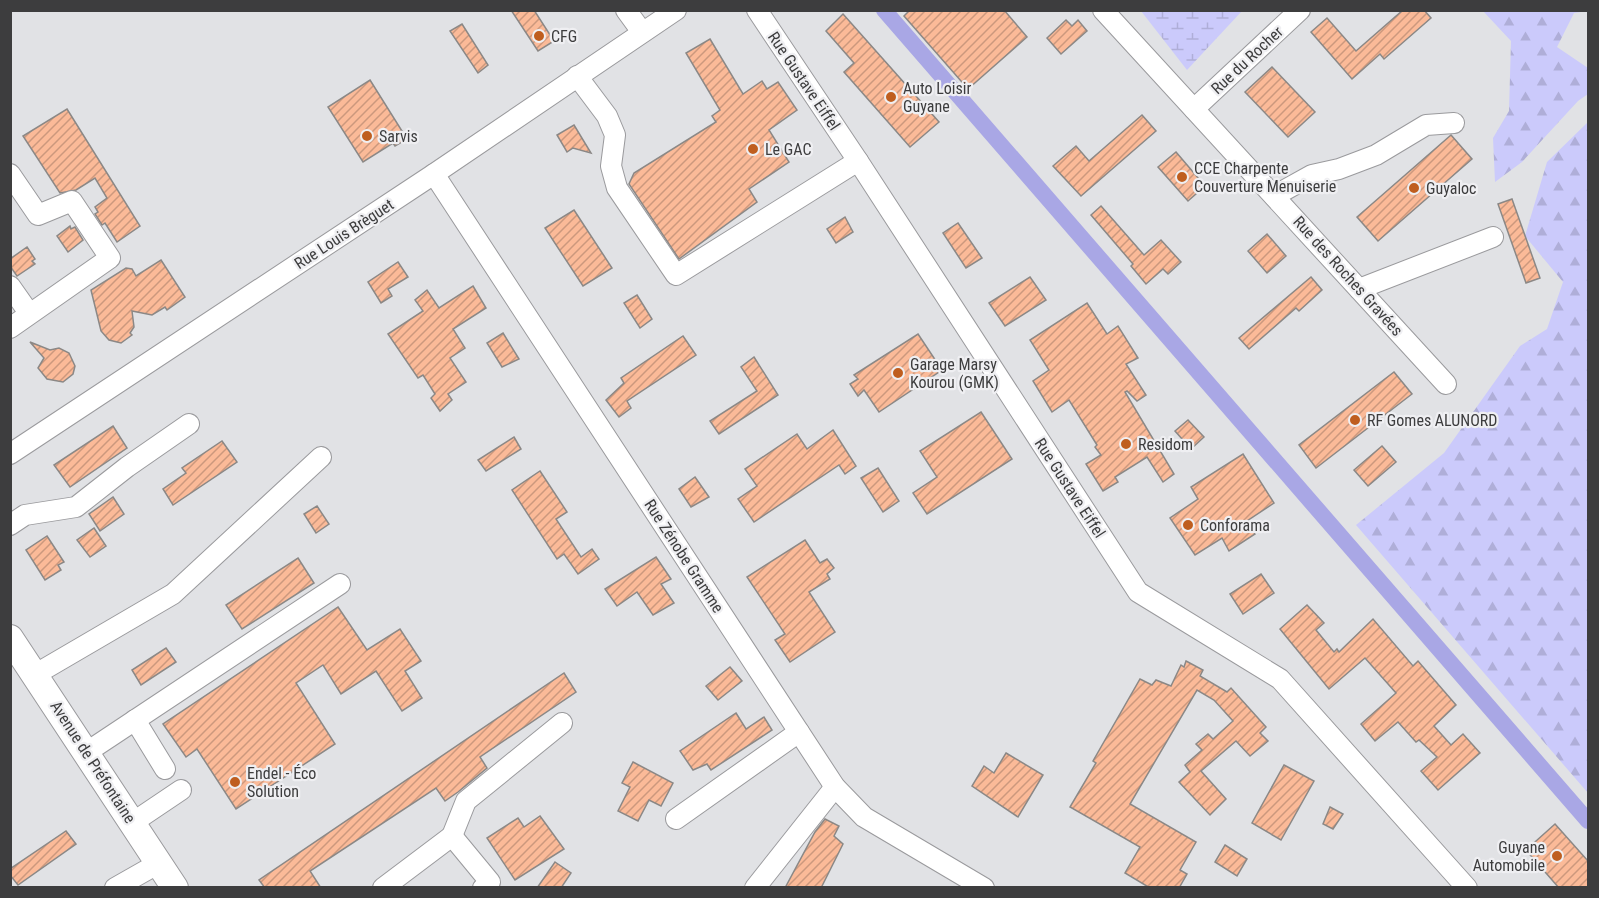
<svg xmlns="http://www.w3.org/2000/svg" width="1599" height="898" font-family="'Roboto Condensed',sans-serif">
<defs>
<pattern id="forest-firs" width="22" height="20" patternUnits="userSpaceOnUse" patternTransform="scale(1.5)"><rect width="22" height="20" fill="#cbcafb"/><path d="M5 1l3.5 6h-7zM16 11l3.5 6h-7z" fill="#afaed8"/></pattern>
<pattern id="wetland-marsh" width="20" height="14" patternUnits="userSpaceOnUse" patternTransform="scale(1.5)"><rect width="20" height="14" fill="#cbcafb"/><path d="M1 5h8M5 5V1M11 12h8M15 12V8" fill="none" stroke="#afaed8"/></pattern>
<pattern id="building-hatch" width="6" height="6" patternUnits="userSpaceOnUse" patternTransform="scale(1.5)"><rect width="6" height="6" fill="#fbba98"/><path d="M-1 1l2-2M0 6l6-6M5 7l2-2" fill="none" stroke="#cc987d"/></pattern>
</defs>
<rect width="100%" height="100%" fill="#e1e2e5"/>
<!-- forest -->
<g fill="url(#forest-firs)">
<polygon points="1483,11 1588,11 1574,13 1557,47 1588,68 1588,94 1578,101 1522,162 1495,182 1493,138 1509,111 1511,41"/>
<polygon points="1588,122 1588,793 1356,525 1444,453 1520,346 1547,329 1563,282 1525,236 1547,162"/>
</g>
<!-- wetland -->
<polygon fill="url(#wetland-marsh)" points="1141,11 1242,11 1187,70"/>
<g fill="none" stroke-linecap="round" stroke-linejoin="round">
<!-- canal -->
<polyline stroke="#a9a7e5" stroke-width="16" points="884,10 1588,821"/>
</g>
<!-- building -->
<g fill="url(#building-hatch)" stroke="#8b8886" stroke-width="1.5">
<polygon points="511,10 534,10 554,41 538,51"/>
<polygon points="910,10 1004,10 1027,37 968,89 904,16"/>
<polygon points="1403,10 1424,10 1431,18 1384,59 1380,54 1352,79 1311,32 1327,18 1356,51"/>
<polygon points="843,14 939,122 910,147 844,72 854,63 826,31"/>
<polygon points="1066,20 1072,26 1078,20 1087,31 1061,54 1047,38"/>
<polygon points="462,24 488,65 478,73 450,31"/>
<polygon points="710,39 743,94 762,81 767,89 778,82 797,110 769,130 789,162 749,189 757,202 679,259 629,184 634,173 716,122 712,116 720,110 686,53"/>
<polygon points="1272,67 1315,112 1288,137 1245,92"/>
<polygon points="370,80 407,139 395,146 393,143 363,162 328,107"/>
<polygon points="67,109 140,226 117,242 105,223 102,225 95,214 98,212 95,207 107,198 95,178 76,190 60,193 23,136"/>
<polygon points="1142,115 1156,131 1081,196 1053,166 1076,146 1089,161"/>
<polygon points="574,125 591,153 573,148 567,152 557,135"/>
<polygon points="1451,135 1472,159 1378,241 1357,217"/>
<polygon points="1176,152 1205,186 1188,201 1158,167"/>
<polygon points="1512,199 1540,278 1526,283 1498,204"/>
<polygon points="1101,206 1144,255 1161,240 1181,262 1168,274 1163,269 1146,284 1131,266 1133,264 1091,215"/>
<polygon points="574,210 612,268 583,286 545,228"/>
<polygon points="845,217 853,232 836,243 827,229"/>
<polygon points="958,223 982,258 966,268 943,233"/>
<polygon points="70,226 71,229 75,227 83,240 68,252 57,236"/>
<polygon points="1267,234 1286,256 1267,273 1248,251"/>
<polygon points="27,247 35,259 32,261 35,264 17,276 10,266 10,259"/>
<polygon points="161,260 185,297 167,310 165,307 152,315 132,311 134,327 130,333 132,335 121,343 109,340 101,331 91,290 126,268 132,269 136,276"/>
<polygon points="398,262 408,277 388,289 392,296 381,303 368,282"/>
<polygon points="1030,277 1046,300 1005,326 989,303"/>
<polygon points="1311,277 1322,290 1299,311 1296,308 1249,349 1239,338"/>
<polygon points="473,286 486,308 453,329 465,348 450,358 466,382 448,394 452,400 440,411 431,398 435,394 423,375 418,378 388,334 423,311 415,300 427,290 439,308"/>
<polygon points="637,295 652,319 640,328 624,303"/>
<polygon points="1087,303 1107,334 1118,326 1138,358 1126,364 1146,395 1137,401 1127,391 1125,392 1174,474 1163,482 1147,457 1115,477 1118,482 1103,491 1086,464 1101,455 1095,447 1097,445 1069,400 1052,412 1033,381 1049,370 1030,340"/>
<polygon points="503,333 519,359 502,367 487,343"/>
<polygon points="918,334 942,370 879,412 864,390 858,396 850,384 858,379 854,375"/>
<polygon points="683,336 696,355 627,401 631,408 619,417 606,400 624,383 621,378"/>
<polygon points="30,342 50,350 59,348 69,353 75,366 73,374 63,382 47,379 38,368 44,358"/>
<polygon points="754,357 778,395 719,434 710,421 757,391 741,367"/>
<polygon points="1394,372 1412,394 1316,468 1299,445"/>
<polygon points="981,412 1012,459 927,514 913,493 937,477 920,451"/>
<polygon points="1188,420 1204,437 1191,449 1175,431"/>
<polygon points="113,426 127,448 70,487 54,465"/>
<polygon points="833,430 856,466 845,474 839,465 754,522 738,499 757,486 745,469 797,434 807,449"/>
<polygon points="514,437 521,449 486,471 478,460"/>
<polygon points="222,441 237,462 173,505 163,489 186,473 182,468"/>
<polygon points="1382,446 1396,462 1368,486 1354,470"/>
<polygon points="1243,454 1274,503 1247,521 1255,534 1229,551 1222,538 1195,555 1170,518 1198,499 1191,487"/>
<polygon points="878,468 899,501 883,512 861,478"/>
<polygon points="540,471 567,512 556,519 581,557 592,549 599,559 578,574 564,554 557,559 512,490"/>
<polygon points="695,477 709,497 691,507 679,489"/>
<polygon points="113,497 124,514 100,531 89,514"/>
<polygon points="317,506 329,524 316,533 304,514"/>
<polygon points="94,528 106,546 90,557 77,540"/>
<polygon points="47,536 64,562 58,565 61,570 45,580 26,550"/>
<polygon points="805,540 820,563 827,559 834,568 827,574 830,579 809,592 835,632 790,662 775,640 785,634 747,577"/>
<polygon points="656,557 671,579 661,584 674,603 653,615 637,592 617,606 605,589"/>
<polygon points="298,558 314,583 242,629 226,605"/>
<polygon points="1261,574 1274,593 1243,614 1230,594"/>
<polygon points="1307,605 1324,623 1316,630 1334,652 1337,649 1339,652 1373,619 1413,666 1418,661 1456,705 1434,726 1451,745 1463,734 1480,753 1438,790 1421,771 1437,757 1419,740 1416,742 1398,722 1375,741 1361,724 1396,693 1365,658 1329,689 1280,629"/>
<polygon points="338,607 367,650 400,629 421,661 405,671 422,698 402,711 376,671 341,694 323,665 296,683 335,744 236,809 197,749 186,757 163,724"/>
<polygon points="166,648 176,662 141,685 132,670"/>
<polygon points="1186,661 1203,670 1200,676 1227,692 1231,688 1266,727 1260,733 1268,741 1250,756 1236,741 1201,771 1226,799 1210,815 1179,782 1190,772 1185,765 1202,750 1196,744 1208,734 1213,739 1233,721 1214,700 1197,690 1130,804 1196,842 1180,870 1187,874 1179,888 1150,888 1125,873 1140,847 1070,807 1096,763 1093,761 1140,679 1152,685 1156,680 1171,686 1181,665 1184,667"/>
<polygon points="730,667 742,681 718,700 706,686"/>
<polygon points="564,673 576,692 480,757 487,768 458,792 445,801 436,788 310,871 321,888 265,888 259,880"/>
<polygon points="736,713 746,729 764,717 772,730 711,770 707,764 693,770 680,751"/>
<polygon points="1006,753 1043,775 1018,817 972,786 984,766 994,773"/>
<polygon points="633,762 673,783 661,806 649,800 638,821 618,811 630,787 622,783"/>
<polygon points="1284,765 1314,781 1281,840 1252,823"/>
<polygon points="1330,807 1343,814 1333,829 1323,824"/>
<polygon points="540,816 564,849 515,880 487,838 518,818 524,827"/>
<polygon points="825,819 839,826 834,836 843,844 821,888 785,888 815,832"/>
<polygon points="1555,824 1588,861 1588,888 1559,888 1526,850"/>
<polygon points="66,831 76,844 18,885 10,875 10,869"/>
<polygon points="1225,845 1247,859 1237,876 1215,862"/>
<polygon points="555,862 571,873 561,888 537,888"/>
</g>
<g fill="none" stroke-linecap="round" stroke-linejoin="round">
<!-- minor casing -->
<g stroke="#9a9a9d" stroke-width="22">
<g id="minor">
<polyline points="626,10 642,32"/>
<polyline points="757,10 858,161 1138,592 1280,679 1467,888"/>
<polyline points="1103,10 1446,384"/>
<polyline points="577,76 607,116 615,135 611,166 617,188 676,275 858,161"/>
<polyline points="1194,109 1300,10"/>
<polyline points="10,174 38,215 72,201 110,258 10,328"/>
<polyline points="434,174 835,787 864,817 984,888"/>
<polyline points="1274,196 1312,175 1339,169 1376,155 1426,125 1454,123"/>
<polyline points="10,286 29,313"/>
<polyline points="1359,289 1493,237"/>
<polyline points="10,454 434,174 676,10"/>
<polyline points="10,525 25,515 76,507 127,467 189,424"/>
<polyline points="36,674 173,594 321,457"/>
<polyline points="135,720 165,769"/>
<polyline points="87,752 340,584"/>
<polyline points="676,819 799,732"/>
<polyline points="132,823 181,790"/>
<polyline points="452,836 466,801 562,723"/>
<polyline points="115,888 159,863"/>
<polyline points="383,888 452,836 490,882 483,888"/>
<polyline points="755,888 835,787"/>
</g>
</g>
<!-- major casing -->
<g stroke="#9a9a9d" stroke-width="28">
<polyline id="major" points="10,638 175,888"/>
</g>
<!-- minor -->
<use href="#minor" stroke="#fff" stroke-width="20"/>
<!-- major -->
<use href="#major" stroke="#fff" stroke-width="26"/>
</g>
<!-- markers -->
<g fill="#bf5e1f" stroke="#efeff2" stroke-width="2">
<circle cx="539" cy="36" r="6"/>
<circle cx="891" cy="97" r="6"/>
<circle cx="367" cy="136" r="6"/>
<circle cx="753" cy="149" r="6"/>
<circle cx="1182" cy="177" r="6"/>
<circle cx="1414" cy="188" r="6"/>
<circle cx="898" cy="373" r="6"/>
<circle cx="1355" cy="420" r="6"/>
<circle cx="1126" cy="444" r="6"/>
<circle cx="1188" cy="525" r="6"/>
<circle cx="235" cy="782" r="6"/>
<circle cx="1557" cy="856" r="6"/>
</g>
<g text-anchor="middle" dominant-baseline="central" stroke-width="4.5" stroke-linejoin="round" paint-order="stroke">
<!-- poi labels -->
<g font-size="16" fill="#3d3d3e" stroke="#efeff2" text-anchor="start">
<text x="551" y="36">CFG</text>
<text x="903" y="88">Auto Loisir<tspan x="903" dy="18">Guyane</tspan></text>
<text x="379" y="136">Sarvis</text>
<text x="765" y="149">Le GAC</text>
<text x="1194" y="168">CCE Charpente<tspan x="1194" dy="18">Couverture Menuiserie</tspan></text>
<text x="1426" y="188">Guyaloc</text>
<text x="910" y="364">Garage Marsy<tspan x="910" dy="18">Kourou (GMK)</tspan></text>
<text x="1367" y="420">RF Gomes ALUNORD</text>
<text x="1138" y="444">Residom</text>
<text x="1200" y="525">Conforama</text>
<text x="247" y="773">Endel - Éco<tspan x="247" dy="18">Solution</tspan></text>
<text x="1545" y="847" text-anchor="end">Guyane<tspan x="1545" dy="18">Automobile</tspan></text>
</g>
<!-- street labels -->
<g font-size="16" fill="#3d3d3e" stroke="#efeff2">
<text transform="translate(1247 60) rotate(-43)">Rue du Rocher</text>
<text transform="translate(804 81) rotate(56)">Rue Gustave Eiffel</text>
<text transform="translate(344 234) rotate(-33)">Rue Louis Brèguet</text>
<text transform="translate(1348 276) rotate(48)">Rue des Roches Gravées</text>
<text transform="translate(1070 488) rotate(57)">Rue Gustave Eiffel</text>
<text transform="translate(684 556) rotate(57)">Rue Zénobe Gramme</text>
<text transform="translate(93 762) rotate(57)">Avenue de Préfontaine</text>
</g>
</g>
<!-- border -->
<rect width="1599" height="898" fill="none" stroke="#3d3d3e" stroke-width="24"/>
</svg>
